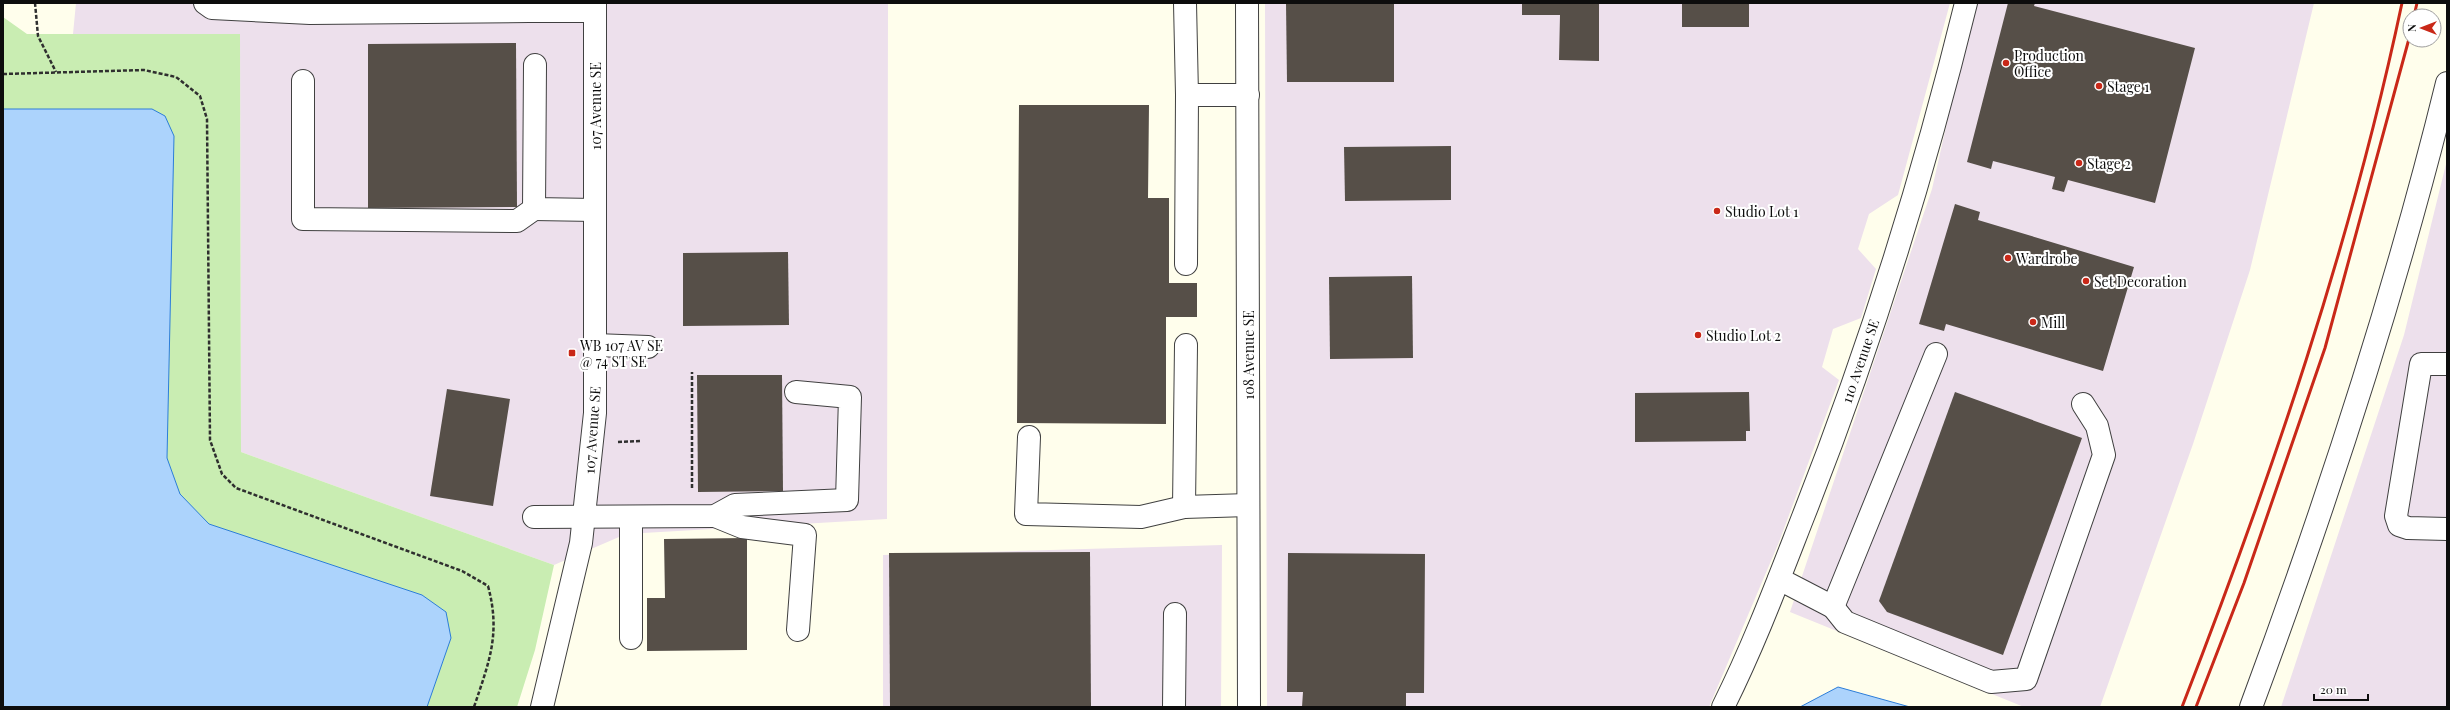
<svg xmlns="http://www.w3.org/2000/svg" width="2450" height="710" font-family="'Playfair Display',serif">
<rect width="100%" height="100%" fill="#fffeec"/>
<!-- industrial -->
<g fill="#ede0ec">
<polygon points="76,3 888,3 887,519 626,534 554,565 241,452 240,34 73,34"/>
<polygon points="1265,3 1950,3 1898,195 1869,214 1858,249 1876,269 1861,318 1833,329 1822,367 1839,380 1779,542 1709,707 1267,707"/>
<polygon points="1974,3 2314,3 2250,270 2193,444 2100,707 2024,707 1790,612 1932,189"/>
<polygon points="2447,160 2447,707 2281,707 2404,335"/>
<polygon points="1222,545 1221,707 883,707 883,555"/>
</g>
<!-- green -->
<polygon fill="#c9edb2" points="3,17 27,34 240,34 241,452 554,565 535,650 517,707 3,707"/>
<!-- water -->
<g fill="#acd3fc" stroke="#2c7dd9">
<polygon points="3,109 152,109 165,116 174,136 167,458 180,494 209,524 422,595 446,612 451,638 427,707 3,707"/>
<polygon points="1838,687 1910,707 1800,707"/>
</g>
<!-- building -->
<g fill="#564f48">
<polygon points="1286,3 1394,3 1394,82 1287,82"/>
<polygon points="1522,3 1599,3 1599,61 1559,60 1560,15 1522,15"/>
<rect x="1682" y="3" width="67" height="24"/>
<polygon points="2008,3 2035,3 2034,6 2195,48 2155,203 2068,180 2064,192 2052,189 2055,177 1993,161 1991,169 1967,162"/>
<polygon points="516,43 517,207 368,208 368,44"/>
<polygon points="1019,105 1149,105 1148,198 1169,198 1169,283 1197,283 1197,317 1166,317 1166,424 1017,423"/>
<polygon points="1451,146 1451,200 1345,201 1344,147"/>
<polygon points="1955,204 1980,212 1978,220 2134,267 2103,371 1946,324 1944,331 1919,324"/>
<polygon points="788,252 789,325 683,326 683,253"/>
<polygon points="1412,276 1413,358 1330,359 1329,277"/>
<polygon points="697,375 782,375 783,491 698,492"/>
<polygon points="447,389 510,399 493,506 430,496"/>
<polygon points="1749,392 1750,431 1746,431 1746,441 1635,442 1635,393"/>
<polygon points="1955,392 2082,438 2003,655 1887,612 1879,601"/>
<polygon points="747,538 747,650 647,651 647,598 665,598 664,539"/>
<polygon points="1090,552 1091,707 890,707 889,553"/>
<polygon points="1288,553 1425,554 1424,693 1406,693 1406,707 1302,707 1303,692 1287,692"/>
</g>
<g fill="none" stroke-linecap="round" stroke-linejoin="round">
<!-- minor casing -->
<g stroke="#404040" stroke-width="24">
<g id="minor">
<polyline points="205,3 212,8 310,13 529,11"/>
<polyline points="529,3 529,11 595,11"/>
<polyline points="1185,3 1187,95 1248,95"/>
<polyline points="1247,3 1249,707"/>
<polyline points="535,65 534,209 595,210"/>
<polyline points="303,81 303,219 517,221 534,209"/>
<polyline points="1186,264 1187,95"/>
<polyline points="595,345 648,347"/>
<polyline points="2447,364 2421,364 2396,516 2399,525 2408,528 2447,529"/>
<polyline points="1029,437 1026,514 1141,517 1184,507 1248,505"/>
<polyline points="1184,507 1186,345"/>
<polyline points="715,516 742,527 805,535 798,630"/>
<polyline points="534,517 715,516 735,505 847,500 850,397 796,392"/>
<polyline points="1779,579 1833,607 1936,354"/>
<polyline points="1833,607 1845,622 1991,682 2026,679 2104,455 2097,426 2083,404"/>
<polyline points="631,638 631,517"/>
<polyline points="542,707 581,543 595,413 595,3"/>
<polyline points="1174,707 1175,614"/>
<path d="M1723,707C1754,645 1778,581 1803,517C1869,350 1923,178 1966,3"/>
<path d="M2251,707C2327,502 2395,295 2447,83"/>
</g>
</g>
<!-- path -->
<g stroke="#2f2f2f" stroke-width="2.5" stroke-dasharray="4 2" stroke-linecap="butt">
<polyline points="35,3 38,36 56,72"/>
<path d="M3,74L144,70L176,77L200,96L207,119L210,440L222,474L236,488L462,571L488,586C501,634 489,662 474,707"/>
<polyline points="618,442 640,441"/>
<polyline points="692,488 692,372"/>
</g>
<!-- minor -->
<use href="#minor" stroke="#fff" stroke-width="22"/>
<!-- rail -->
<g stroke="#c92818" stroke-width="3">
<polyline points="2414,16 2417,3"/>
<path d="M2182,707C2271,478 2351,244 2402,3"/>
<polyline points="2196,707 2244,583 2325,348 2410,35"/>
</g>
</g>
<!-- markers -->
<g fill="#c92818" stroke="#fff" stroke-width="1.5">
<circle cx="2006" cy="63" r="4"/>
<circle cx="2099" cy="86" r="4"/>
<circle cx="2079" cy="163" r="4"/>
<circle cx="1717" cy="211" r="4"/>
<circle cx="2008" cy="258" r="4"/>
<circle cx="2086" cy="281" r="4"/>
<circle cx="2033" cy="322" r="4"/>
<circle cx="1698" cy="335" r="4"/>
<rect x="568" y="349" width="8" height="8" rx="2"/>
</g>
<g text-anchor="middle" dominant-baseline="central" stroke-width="4" stroke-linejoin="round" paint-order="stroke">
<!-- poi labels -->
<g font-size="14" fill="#0d0d0d" stroke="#fff" text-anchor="start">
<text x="2014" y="55">Production<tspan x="2014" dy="16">Office</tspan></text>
<text x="2107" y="86">Stage 1</text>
<text x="2087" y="163">Stage 2</text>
<text x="1725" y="211">Studio Lot 1</text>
<text x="2016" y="258">Wardrobe</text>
<text x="2094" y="281">Set Decoration</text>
<text x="2041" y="322">Mill</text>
<text x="1706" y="335">Studio Lot 2</text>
<text x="580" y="345">WB 107 AV SE<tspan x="580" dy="16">@ 74 ST SE</tspan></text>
</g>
<!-- street labels -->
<g font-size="14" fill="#0d0d0d" stroke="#fff">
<text transform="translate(595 106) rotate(-90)">107 Avenue SE</text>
<text transform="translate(1248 355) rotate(-90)">108 Avenue SE</text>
<text transform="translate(1860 361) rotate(-71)">110 Avenue SE</text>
<text transform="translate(592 430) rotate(-86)">107 Avenue SE</text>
</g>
</g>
<!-- border -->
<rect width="2450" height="710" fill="none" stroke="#0d0d0d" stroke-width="8"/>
<!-- north arrow -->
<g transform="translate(2422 28) rotate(270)"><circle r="19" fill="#ffffff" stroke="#9e9e9e"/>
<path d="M0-3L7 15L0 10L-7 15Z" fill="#c92818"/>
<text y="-6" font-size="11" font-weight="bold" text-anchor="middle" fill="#0d0d0d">N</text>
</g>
<!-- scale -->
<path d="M2314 694v6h54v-6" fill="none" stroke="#0d0d0d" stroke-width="2"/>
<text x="2320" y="694" font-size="12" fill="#0d0d0d" stroke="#ffffff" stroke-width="3" paint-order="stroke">20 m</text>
</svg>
